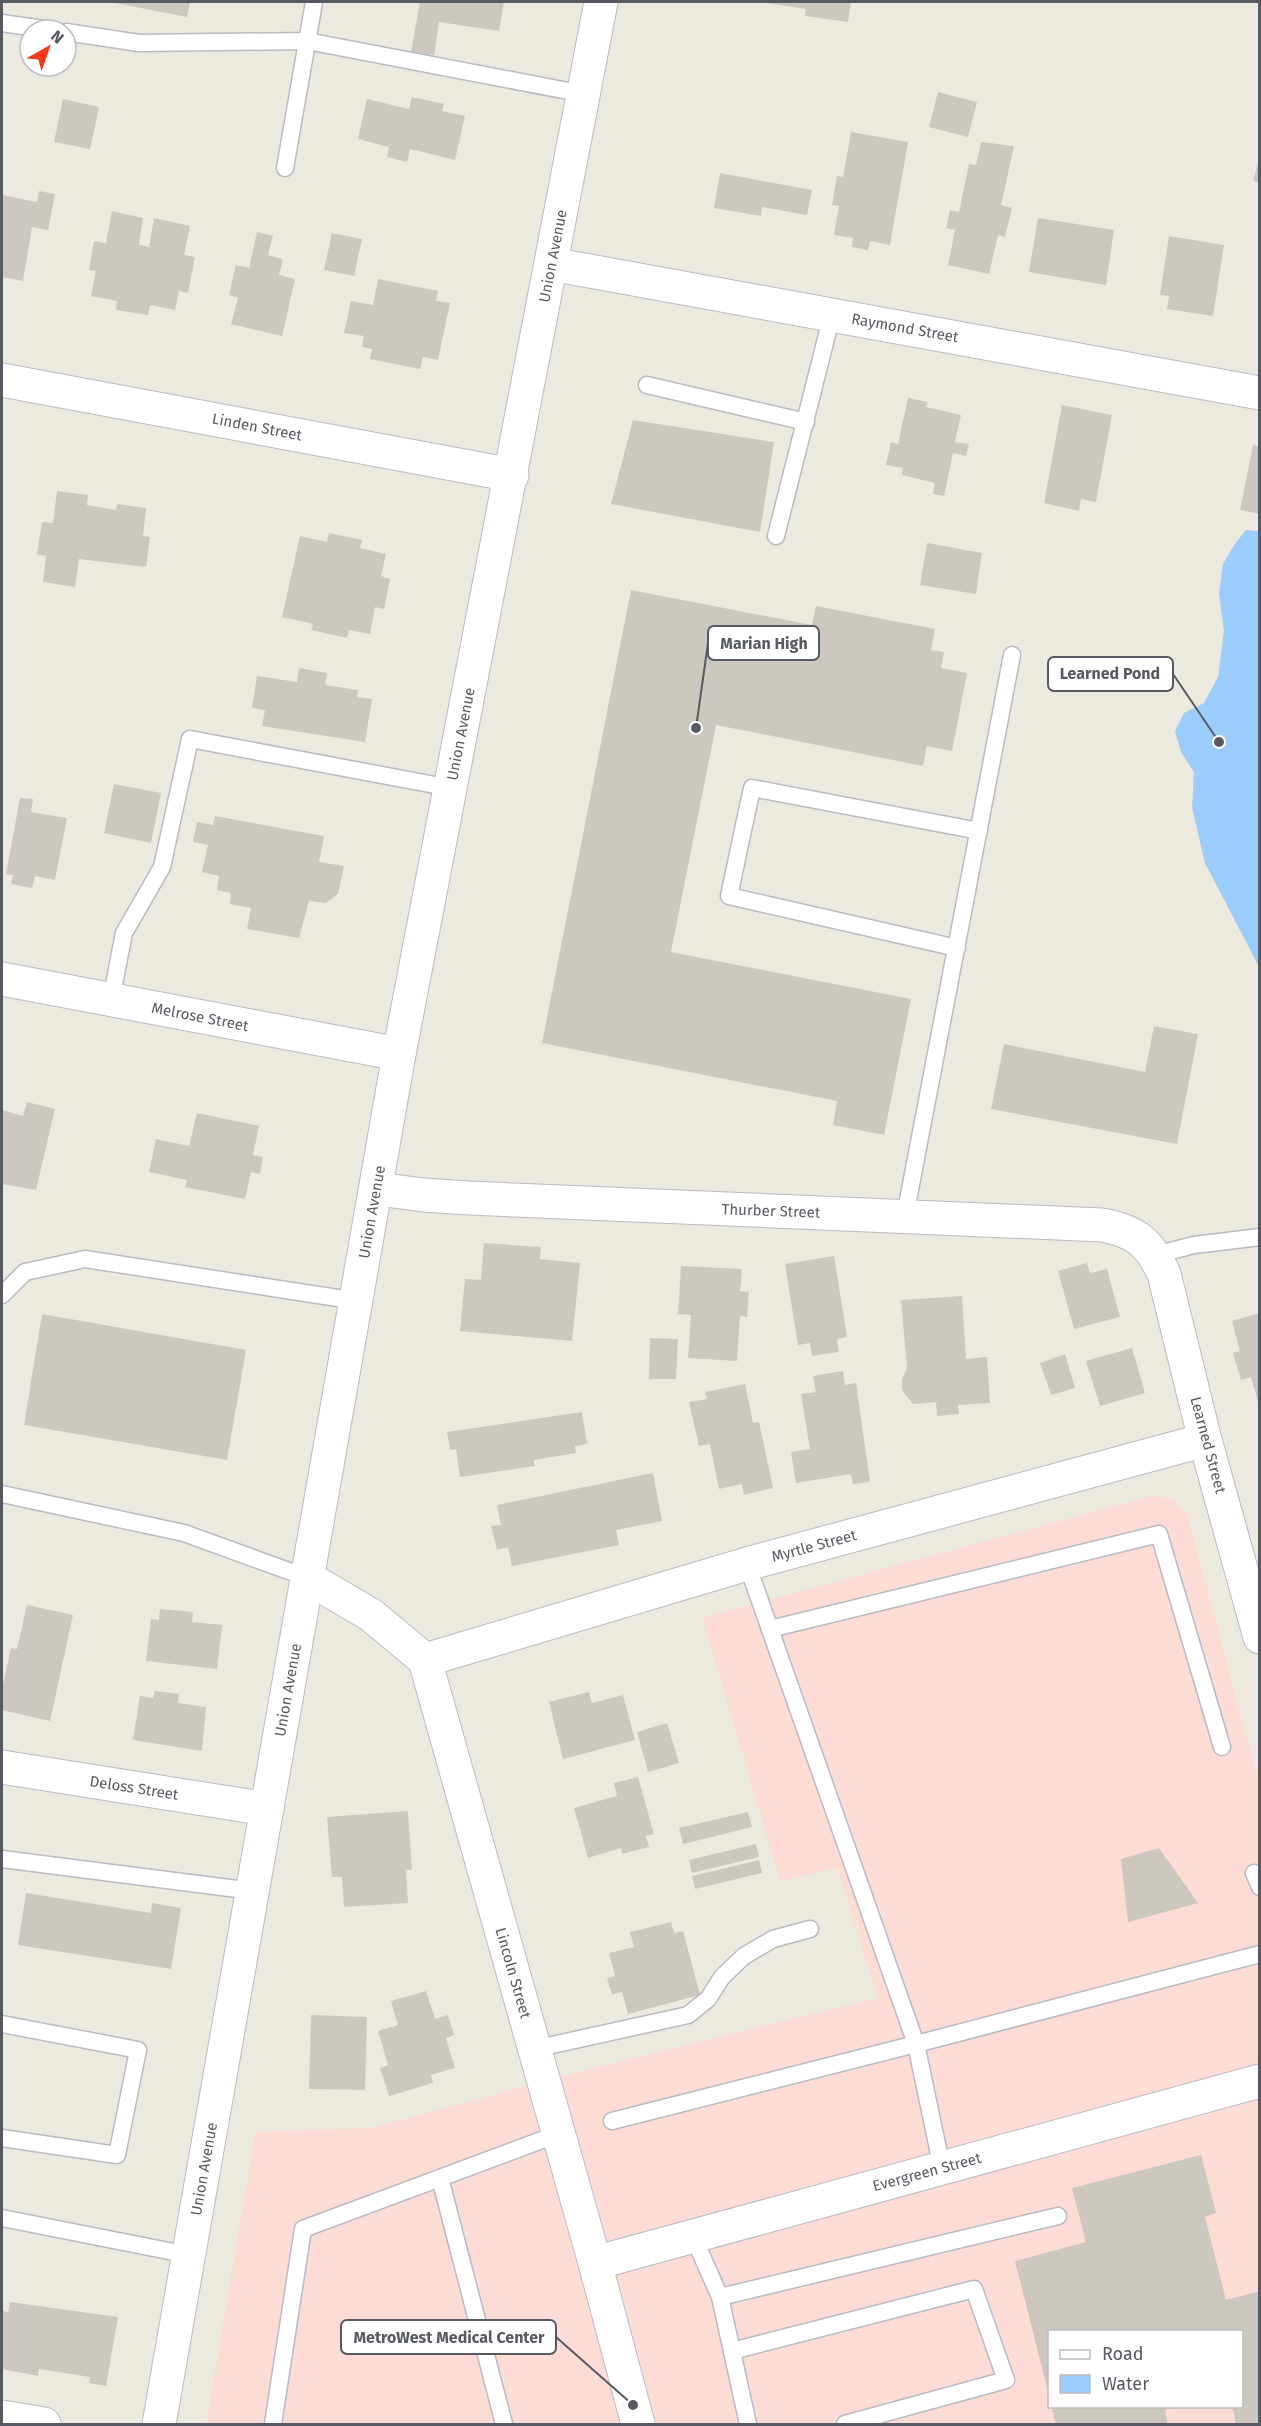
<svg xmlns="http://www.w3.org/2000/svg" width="1261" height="2426" font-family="'Fira Sans',sans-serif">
<rect width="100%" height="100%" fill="#eceade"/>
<!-- medical -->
<path fill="#fddcd6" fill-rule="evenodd" d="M1152,1496L1172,1499L1187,1513L1259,1784V2424H206L255,2132L371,2128L582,2071L878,1998L837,1868L780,1881L702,1618ZM1050,2332H1242V2406H1050Z"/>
<!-- water -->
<polygon fill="#9bcdff" points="1246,530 1257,531 1260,534 1259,967 1205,863 1192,808 1194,772 1181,752 1175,731 1184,713 1204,703 1218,677 1224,631 1219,594 1223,564 1234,545"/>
<!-- building -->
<g fill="#ccc8bf">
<polygon points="110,2 190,2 187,17"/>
<polygon points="420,2 504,2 499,31 439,22 434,55 411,52"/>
<polygon points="761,2 851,2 848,22 805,16 806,9"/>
<polygon points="938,92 977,102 968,137 929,127"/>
<polygon points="412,97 444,104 442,111 465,116 455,160 410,149 407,162 387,157 389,147 358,139 367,99 409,109"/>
<polygon points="63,99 99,107 90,149 54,142"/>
<polygon points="851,132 908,142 890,245 870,241 868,250 852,247 853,238 834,235 839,206 832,205 837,176 843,177"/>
<polygon points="981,142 1014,146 1001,205 1012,208 1005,237 998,235 989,274 948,265 955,230 946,228 950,210 959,212 969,164 976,165"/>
<polygon points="1260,156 1260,183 1253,181"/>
<polygon points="720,173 812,190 807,215 762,207 761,216 714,208"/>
<polygon points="39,191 55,194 48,230 32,227 23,281 2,277 2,195 37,202"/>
<polygon points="112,211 143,218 139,245 149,247 154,218 190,226 184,255 195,257 188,293 179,291 175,310 150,305 148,315 116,310 117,301 91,296 96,271 89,270 94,241 106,243"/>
<polygon points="1038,218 1114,230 1106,285 1029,272"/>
<polygon points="257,232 273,236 268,255 283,259 279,275 295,279 282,336 231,324 238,298 229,295 236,265 249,268"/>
<polygon points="332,233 362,239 354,276 324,270"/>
<polygon points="1169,236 1224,245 1213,316 1167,309 1169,296 1160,295"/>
<polygon points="378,279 438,291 436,301 450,303 438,360 423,357 420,369 370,359 372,349 362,347 364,336 344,333 351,301 373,305"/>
<polygon points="908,398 928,402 926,407 961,415 955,442 969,444 966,456 953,453 944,496 933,494 935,483 902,475 903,468 886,465 891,442 898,444"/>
<polygon points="1062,405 1112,415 1096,502 1081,499 1079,511 1044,503"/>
<polygon points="633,420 774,442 760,532 611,504"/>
<polygon points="1253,445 1260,447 1260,514 1240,510"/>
<polygon points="57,491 88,495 87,505 116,510 117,504 146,508 143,536 150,537 146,567 79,559 75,587 43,582 46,556 37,554 42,522 53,523"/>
<polygon points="329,533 362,540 360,548 386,554 381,576 390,579 384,609 375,607 370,634 349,630 347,638 311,630 313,624 282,617 300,536 327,542"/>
<polygon points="927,543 982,553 976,594 920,585"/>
<polygon points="631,590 812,625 816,606 935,629 931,650 944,652 941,668 967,673 952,751 927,746 923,766 716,725 671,952 911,999 884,1135 833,1125 837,1101 542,1043"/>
<polygon points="299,668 327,673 325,685 358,690 357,697 372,699 365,742 262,726 265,710 252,708 257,676 297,682"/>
<polygon points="114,784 161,793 151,843 104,833"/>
<polygon points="20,798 33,799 31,812 67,818 55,880 35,876 32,888 11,884 13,875 6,874"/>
<polygon points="215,816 324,836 319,862 344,866 338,894 326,903 309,901 299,938 247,929 251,908 230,904 231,893 217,890 219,876 202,872 208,845 193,842 197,822 213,825"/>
<polygon points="1154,1026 1198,1034 1177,1144 991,1109 1004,1044 1145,1072"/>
<polygon points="27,1102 55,1109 36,1190 2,1184 2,1110 23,1116"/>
<polygon points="197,1113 259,1126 253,1155 263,1157 260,1174 251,1172 245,1199 185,1187 187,1180 149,1172 156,1139 189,1146"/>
<polygon points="484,1243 541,1247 540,1259 580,1263 572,1341 460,1331 465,1279 481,1280"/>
<polygon points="834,1256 847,1337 837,1339 839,1352 812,1356 810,1343 798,1345 785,1264"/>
<polygon points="1087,1263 1090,1273 1107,1269 1120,1317 1074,1329 1058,1271"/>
<polygon points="681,1266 742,1269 740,1291 749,1292 747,1317 740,1316 737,1361 688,1358 691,1315 678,1314"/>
<polygon points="962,1296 966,1359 987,1357 990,1403 958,1405 959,1414 937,1416 936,1402 913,1404 902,1390 902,1379 907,1367 901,1300"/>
<polygon points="1260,1313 1260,1405 1259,1405 1251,1377 1241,1380 1233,1353 1240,1351 1232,1321"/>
<polygon points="42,1314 246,1350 227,1460 24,1425"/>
<polygon points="650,1338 678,1339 676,1379 649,1379"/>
<polygon points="1132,1348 1145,1393 1100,1406 1086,1361"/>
<polygon points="1065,1354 1075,1388 1051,1395 1040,1363"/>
<polygon points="843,1371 845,1385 856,1383 870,1482 853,1484 851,1474 796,1483 791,1452 810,1449 801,1394 816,1392 813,1376"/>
<polygon points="745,1384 753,1423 759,1422 773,1488 744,1495 742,1484 719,1489 710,1444 699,1446 689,1402 707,1399 705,1392"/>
<polygon points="582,1412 587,1444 575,1446 576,1453 534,1460 535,1466 460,1477 456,1449 450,1450 447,1432"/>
<polygon points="653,1473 662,1521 616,1530 619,1545 512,1566 508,1547 497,1550 491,1526 501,1525 497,1505"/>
<polygon points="27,1605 73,1615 50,1721 2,1710 2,1689 11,1648 17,1649"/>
<polygon points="160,1609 193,1612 192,1622 222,1625 217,1669 146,1661 151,1619 159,1620"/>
<polygon points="155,1691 179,1694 178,1703 206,1707 202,1751 133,1740 140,1696 153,1698"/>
<polygon points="589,1692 592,1703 623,1695 635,1740 563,1759 549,1702"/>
<polygon points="667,1723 679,1763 648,1772 637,1732"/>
<polygon points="638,1777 654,1834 646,1836 649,1847 622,1854 621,1848 588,1858 574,1808 617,1796 614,1783"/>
<polygon points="408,1811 412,1870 406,1870 408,1903 344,1907 342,1877 332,1877 327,1817"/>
<polygon points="748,1812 752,1827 683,1844 679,1828"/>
<polygon points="756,1844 759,1857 692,1873 689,1860"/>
<polygon points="1159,1848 1198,1903 1128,1922 1121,1859"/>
<polygon points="759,1860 762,1873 695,1889 692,1876"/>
<polygon points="26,1893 151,1913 152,1903 181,1908 171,1969 18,1945"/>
<polygon points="671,1922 674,1933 683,1931 700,1995 628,2014 622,1992 612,1994 607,1978 615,1976 609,1953 634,1947 630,1932"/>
<polygon points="426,1991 435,2019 448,2015 454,2035 446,2038 455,2068 431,2075 433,2083 389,2096 380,2068 388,2065 378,2031 398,2025 391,2001"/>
<polygon points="311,2015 367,2017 365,2090 309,2089"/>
<polygon points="1201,2155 1216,2213 1205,2217 1226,2300 1260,2291 1260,2424 1236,2424 1232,2406 1242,2406 1242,2332 1050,2332 1049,2396 1015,2261 1086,2242 1072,2188"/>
<polygon points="10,2302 118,2317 106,2386 89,2383 90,2377 39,2369 38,2376 2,2369 2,2311 8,2312"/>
<polygon points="1051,2406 1177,2406 1178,2407 1165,2410 1168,2424 1056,2424"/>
</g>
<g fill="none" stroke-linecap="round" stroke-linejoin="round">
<!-- lane casing -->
<g stroke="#b9bbc2" stroke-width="19">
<g id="lane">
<polyline points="2,23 50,30"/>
<polyline points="66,32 139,43 307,41 584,94"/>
<polyline points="285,168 314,2"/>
<polyline points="647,385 806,422"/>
<polyline points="776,536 832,315"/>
<polyline points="957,948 729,896 752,788 979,831"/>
<polyline points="111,1000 124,933 162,867 190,739 451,788"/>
<polyline points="905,1216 1012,655"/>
<polyline points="1155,1255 1194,1245 1260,1237"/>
<polyline points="2,1295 25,1272 85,1259 357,1301"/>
<polyline points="2,1494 184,1533 308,1578"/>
<polyline points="747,1564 916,2044 1260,1954"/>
<polyline points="770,1629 1159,1534 1222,1747"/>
<polyline points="2,1859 253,1891"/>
<polyline points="1254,1873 1260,1887"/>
<polyline points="2,2024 138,2050 117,2155 2,2138"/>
<polyline points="534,2049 688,2015 708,1999 722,1977 744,1956 773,1939 810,1929"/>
<polyline points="612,2121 916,2044 942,2168"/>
<polyline points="440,2178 504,2424"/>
<polyline points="2,2218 189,2255"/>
<polyline points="693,2236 720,2297 748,2424"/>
<polyline points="720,2297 1058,2216"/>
<polyline points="732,2351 974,2289 1006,2380 845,2424"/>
<polyline points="273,2424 303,2229 558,2134"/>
</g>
</g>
<!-- street casing -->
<g stroke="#b9bbc2" stroke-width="35">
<g id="street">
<polyline points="551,264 1260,393"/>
<polyline points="2,380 512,475"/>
<polyline points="2,979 399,1054"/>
<path d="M377,1189L424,1195L469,1198L1102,1225C1136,1231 1150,1243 1164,1274L1205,1440L1260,1637"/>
<polyline points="425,1660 747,1564 1205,1440"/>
<polyline points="2,1767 267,1809"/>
<polyline points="595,2263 1260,2081"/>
<polyline points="2,2417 44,2424"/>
</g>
</g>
<!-- secondary casing -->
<g stroke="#b9bcc4" stroke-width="35">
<g id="secondary">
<polyline points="308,1578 371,1615 425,1660 595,2263 638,2424"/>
<polyline points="159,2424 399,1054 601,2"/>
</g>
</g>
<!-- lane -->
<use href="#lane" stroke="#fff" stroke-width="16"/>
<!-- street -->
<use href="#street" stroke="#fff" stroke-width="33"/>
<!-- secondary -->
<use href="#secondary" stroke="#fff" stroke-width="33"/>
</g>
<g text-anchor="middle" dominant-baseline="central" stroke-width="6" stroke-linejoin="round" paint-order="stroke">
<!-- street labels -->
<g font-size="15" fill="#575b61" stroke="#fff">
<text transform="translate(553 256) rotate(-79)">Union Avenue</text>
<text transform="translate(905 328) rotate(10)">Raymond Street</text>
<text transform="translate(257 427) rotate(11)">Linden Street</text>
<text transform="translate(461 734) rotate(-79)">Union Avenue</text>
<text transform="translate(200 1017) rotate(11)">Melrose Street</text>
<text transform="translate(771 1211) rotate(2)">Thurber Street</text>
<text transform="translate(372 1212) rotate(-80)">Union Avenue</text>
<text transform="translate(1208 1445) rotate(75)">Learned Street</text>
<text transform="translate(814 1546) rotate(-15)">Myrtle Street</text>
<text transform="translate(288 1690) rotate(-80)">Union Avenue</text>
<text transform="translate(134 1788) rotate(9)">Deloss Street</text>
<text transform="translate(513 1973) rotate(74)">Lincoln Street</text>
<text transform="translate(204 2169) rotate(-80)">Union Avenue</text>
<text transform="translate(927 2172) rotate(-15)">Evergreen Street</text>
</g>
</g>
<!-- callouts -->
<path fill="none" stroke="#575b61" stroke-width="2" d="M696 728L708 643M1219 742L1173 674M633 2405L556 2337"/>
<g fill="#575b61" stroke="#fff" stroke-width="2">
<circle cx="696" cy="728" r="6"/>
<circle cx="1219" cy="742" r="6"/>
<circle cx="633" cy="2405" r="6"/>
</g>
<g fill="#fff" stroke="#575b61" stroke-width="2">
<rect x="708" y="626" width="111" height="34" rx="6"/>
<rect x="1048" y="657" width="125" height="34" rx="6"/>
<rect x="341" y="2320" width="215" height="34" rx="6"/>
</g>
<g font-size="16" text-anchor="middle" font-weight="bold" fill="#575b61">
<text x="764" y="649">Marian High</text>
<text x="1110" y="679">Learned Pond</text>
<text x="449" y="2343">MetroWest Medical Center</text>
</g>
<!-- border -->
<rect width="1261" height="2426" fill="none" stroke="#575b61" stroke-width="6"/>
<!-- legend -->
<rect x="1048" y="2330" width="195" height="78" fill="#ffffff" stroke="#bcbdc0" stroke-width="1.5"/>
<rect x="1060" y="2350" width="30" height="9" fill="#ffffff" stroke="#bcbdc0" stroke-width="1.5"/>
<text x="1102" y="2360" font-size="18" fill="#575b61">Road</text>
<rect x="1060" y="2375" width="30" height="18" fill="#9bcdff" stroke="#bcbdc0" stroke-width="1.5"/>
<text x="1102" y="2390" font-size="18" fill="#575b61">Water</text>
<!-- north arrow -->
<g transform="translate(48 48) rotate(40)"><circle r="28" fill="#ffffff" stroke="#bcbdc0" stroke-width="1.5"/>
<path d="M0-4.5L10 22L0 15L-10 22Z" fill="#f73919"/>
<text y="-9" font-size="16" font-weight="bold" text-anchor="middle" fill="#575b61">N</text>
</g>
</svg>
